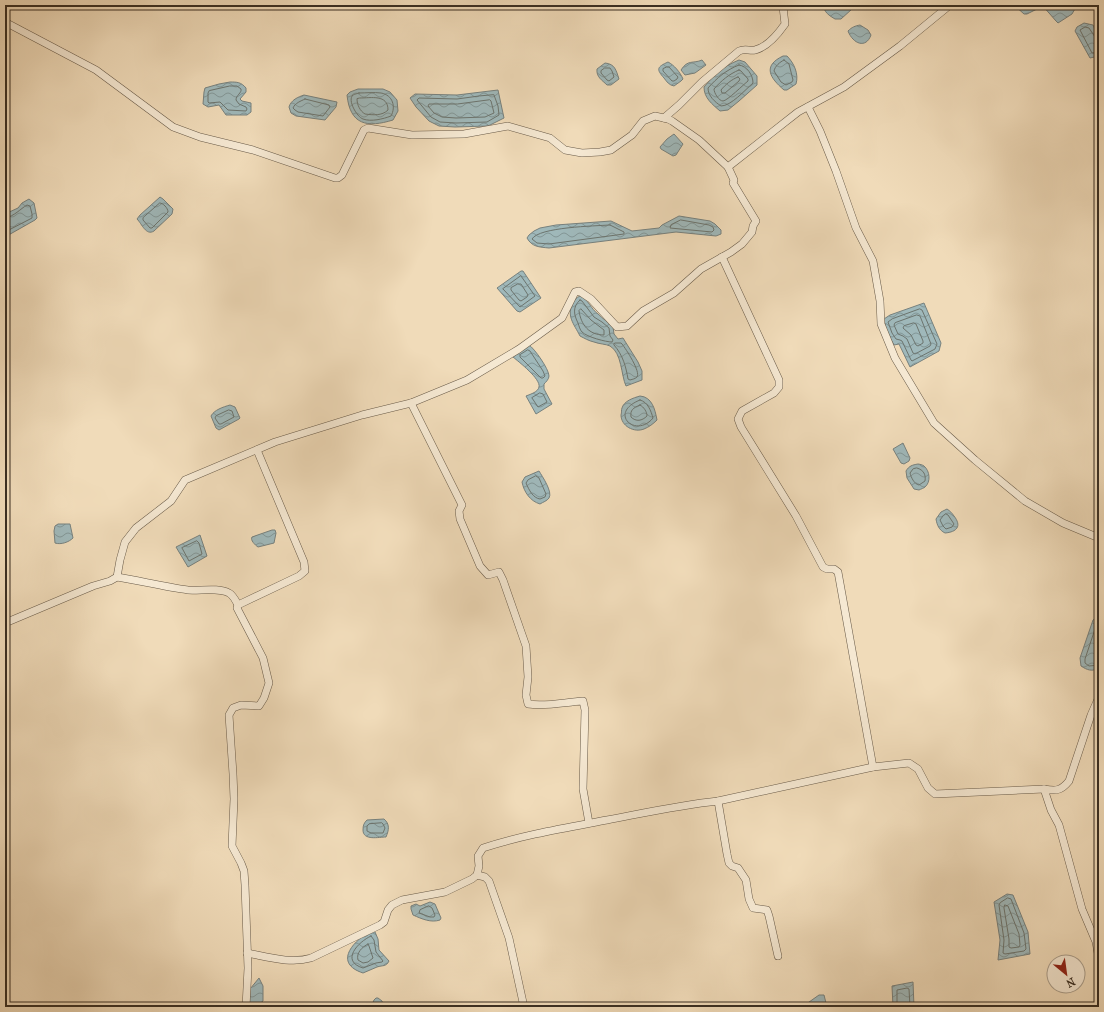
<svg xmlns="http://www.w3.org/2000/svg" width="1104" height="1012" font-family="'IM FELL French Canon',serif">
<defs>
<pattern id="water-waves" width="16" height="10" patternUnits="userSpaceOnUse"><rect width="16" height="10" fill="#9fb8ba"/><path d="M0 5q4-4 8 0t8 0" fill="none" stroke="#839697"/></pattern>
</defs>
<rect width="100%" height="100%" fill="#f0dbb9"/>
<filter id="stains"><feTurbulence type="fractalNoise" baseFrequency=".005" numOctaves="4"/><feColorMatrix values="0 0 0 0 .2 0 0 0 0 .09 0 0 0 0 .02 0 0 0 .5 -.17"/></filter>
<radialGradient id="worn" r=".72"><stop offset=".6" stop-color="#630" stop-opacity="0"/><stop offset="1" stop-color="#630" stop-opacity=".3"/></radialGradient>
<!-- water -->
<g fill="url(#water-waves)" stroke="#77817e">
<path d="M824,5H852V9L841,19H835C830,16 823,12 824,5Z"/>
<polygon points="1014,5 1037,5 1039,8 1027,14 1024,14"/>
<polygon points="1042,5 1074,5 1076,7 1072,14 1058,23 1056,21"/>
<polygon points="1084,23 1093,25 1099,38 1099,56 1090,58 1075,31 1077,27"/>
<path d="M860,25L868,30L871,35C866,49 853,44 848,31C852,27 855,26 860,25Z"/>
<path d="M783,56H787C794,63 799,74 796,84L787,90H784C770,78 762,66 783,56Z"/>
<path d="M702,60L706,65L695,73L685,75L681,70C688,59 693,64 702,60Z"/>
<path d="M739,60L745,62L757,76V85L739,101L728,110L720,111C712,104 704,98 704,87C715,74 722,67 739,60Z"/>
<path d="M668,62C674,65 680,72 683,79L681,81L674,86C669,85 667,82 664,78C656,69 657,67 668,62Z"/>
<path d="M605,63C615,64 616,70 619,79L611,85H607C602,80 596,77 597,69Z"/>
<path d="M230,82C237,82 241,82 246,88V92L240,99L242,101L251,103V112L247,115H226L219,105L208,107L203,104L204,92L205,88L219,84Z"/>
<path d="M358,89H383L390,92L397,100L398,111L393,120C367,128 350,125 347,95L350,92Z"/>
<polygon points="498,90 504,118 488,126 455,127 439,126 429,121 416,107 410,98 415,94 457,95"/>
<path d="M304,95L337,102L336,107L325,120L296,116L291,113L289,107C291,100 298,97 304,95Z"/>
<polygon points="674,134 683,144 676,155 673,156 661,149 660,147 667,139"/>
<path d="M160,197L163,199L173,209L172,214L154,231C146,236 142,224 137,219L140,215Z"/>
<polygon points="29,199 34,203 37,218 35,220 5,237 5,214 18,208 22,203"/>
<path d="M679,216L710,221L715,224L721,230V234L716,236L676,232L549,248C539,247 532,247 527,238L529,235L534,231L540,228L556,225L611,221L632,231L659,228L662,225Z"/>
<polygon points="521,271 523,271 541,298 520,312 517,311 497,288"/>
<path d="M580,296C588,299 591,309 598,314C603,319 608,322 613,327L614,334L618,339L623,338L638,362L642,371V380L626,386C621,375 622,353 610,346C606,344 599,344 594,342C589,341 584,338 580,336C574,324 566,316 573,303C575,299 576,298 580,296Z"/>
<path d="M924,303L941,343L939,351L910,367L899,344L894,345C889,336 885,329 884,319L890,315Z"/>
<path d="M529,345C534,348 549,369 549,376C549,379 546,382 544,384V389L552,404L536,414L526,396C531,394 538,392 539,387C541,379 519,362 513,357Z"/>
<path d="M640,396C652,397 655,409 657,420C653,424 649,427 644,429C634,433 621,426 621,415C622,412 621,410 622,408C624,401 633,398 640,396Z"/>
<path d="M230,405L235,407L240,418L239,419L219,430L216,428L211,416C214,410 223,407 230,405Z"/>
<polygon points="903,443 910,458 909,461 904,464 901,463 893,449"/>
<path d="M918,464C919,464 923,465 924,466C930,471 931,482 925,487C924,488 921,489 919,490L914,489L907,478L906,471C909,466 912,465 918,464Z"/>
<path d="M539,471C542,476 553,492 549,498C547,501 543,502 540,504C530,501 524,492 522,482L525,477Z"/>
<path d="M947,509C950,511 952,513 954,516C962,526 957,532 945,533C939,530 937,525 936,519L941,512Z"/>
<path d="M58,524H70L73,538C69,542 61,545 55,543L54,531L55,526Z"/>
<path d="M272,530H275L276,533L274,543L258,547C255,545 250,540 252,537Z"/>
<polygon points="200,535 207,556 188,567 176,547"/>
<path d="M1099,615V668C1092,672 1087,670 1081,666L1080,658L1093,620Z"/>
<path d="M384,819C390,824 389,830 386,837C379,837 363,841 363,830C363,825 364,823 367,820Z"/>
<polygon points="1007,894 1013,895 1028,932 1030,954 998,960 1000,940 994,902"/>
<path d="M430,902L435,904L441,918L440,920C431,923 422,919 413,915L411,909V906L416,904L420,906Z"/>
<path d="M371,931L375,932L378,939L379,950L389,961C386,967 383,965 377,967C372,969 368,971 363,973C333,963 353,941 371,931Z"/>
<polygon points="259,978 263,986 263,1001 258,1005 249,1006 250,989"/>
<polygon points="913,982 914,1007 893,1007 892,986"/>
<polygon points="819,995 824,995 827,1007 802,1007"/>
<polygon points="376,998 378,998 382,1001 384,1007 371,1007 374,1000"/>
</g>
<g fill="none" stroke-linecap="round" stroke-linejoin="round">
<!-- shore -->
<g stroke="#6c746e" stroke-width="1">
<polyline points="1099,38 1095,37 1089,28 1085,27 1080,30 1092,53 1099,52"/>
<path d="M784,60L789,64L793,80L792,82L786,85L781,82L774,71C775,66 780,62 784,60Z"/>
<path d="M739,65C747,66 753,75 753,83C745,90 731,106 721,106C715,102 708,96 708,88C717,78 726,70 739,65Z"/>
<polygon points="667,67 669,67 678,77 677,79 674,81 672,81 663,71 663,69"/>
<polygon points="605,68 610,68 612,71 614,77 609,81 607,80 601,73 601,71"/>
<path d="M739,70L741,71L748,79V81C744,84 727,101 723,101C719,101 714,93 714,89C721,81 729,74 739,70Z"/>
<path d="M738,77L740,79L739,81L725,93H722L721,90C725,85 732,79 738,77Z"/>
<path d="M230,86H237L241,89C242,93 236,95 236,100L239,104L246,107L247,109L246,111L228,110L220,102L209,103L208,102V93L209,91Z"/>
<path d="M359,93C366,93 374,92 381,93C393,95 396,107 391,116C383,119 371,122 363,119C357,117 347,100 353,95C353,95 358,93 359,93Z"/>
<polygon points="494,95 498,106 499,115 487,122 456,123 440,122 431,117 417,100 419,98 457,99 479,96"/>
<path d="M360,98C371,98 388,94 388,110C382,116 373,115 365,114C360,111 357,105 357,99Z"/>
<path d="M305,99L329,105L330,107L323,116L298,112L295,110L293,108C295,103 301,101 305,99Z"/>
<polygon points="490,100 491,101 494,113 485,117 456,118 442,117 434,113 428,106 429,104 457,104"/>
<path d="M160,203C163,203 168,208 168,212L152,228H150L143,220V218Z"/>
<path d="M5,218C15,216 20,209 27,205L30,206L32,214V218L5,232"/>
<polygon points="681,220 709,225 713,227 714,230 712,232 670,228 671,225"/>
<path d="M610,225L624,232V234L549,244L537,243L532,239C539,227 595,226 610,225Z"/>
<polygon points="521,276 535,296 520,307 503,289"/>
<polygon points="518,284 521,284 528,295 527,297 521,301 519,300 511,290 511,288"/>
<path d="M580,300L582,301L594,317L602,322L609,328L610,336L613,340L612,342C606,342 587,337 582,332C580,330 579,326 578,323C574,315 572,307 580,300Z"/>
<path d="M581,309L591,320L604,330V335C589,335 581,325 579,311Z"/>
<polygon points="920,309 922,310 937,344 935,349 912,361 911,360 902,341 900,340 896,339 892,333 888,322 892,319"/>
<polygon points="917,315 920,316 931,344 930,346 915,354 913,353 907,339 903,336 898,334 894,325 895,323"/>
<polygon points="914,323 916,324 923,341 923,343 918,346 916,345 911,335 903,328 904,326"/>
<path d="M615,343H621L622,344C626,349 641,372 637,377C635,379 633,379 630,380L628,379C626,367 623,355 614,345Z"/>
<polygon points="528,350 530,351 543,371 545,376 543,378 541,378 520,357 520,355"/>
<polygon points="540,393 543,394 547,402 538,407 532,398"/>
<path d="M640,400C648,402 651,411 653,418C636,439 607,413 640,400Z"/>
<path d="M640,405C644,407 647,412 647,416C642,421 636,422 631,417C630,410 633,408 640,405Z"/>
<polygon points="229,410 232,411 234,417 221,424 219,424 215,418 216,416"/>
<path d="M917,468C924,470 926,475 925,481L919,485C914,484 911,477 910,473L913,469Z"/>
<path d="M536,476L539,478L546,494L545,497L540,499C533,498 529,490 526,483L528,480Z"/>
<polygon points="946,514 948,515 954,524 952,527 946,529 943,526 940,520 943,516"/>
<polygon points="197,541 199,543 202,554 189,561 182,548"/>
<polyline points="1099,620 1097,623 1085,659 1085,663 1089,666 1099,665"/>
<polygon points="382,823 383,824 385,828 383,833 371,833 367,831 367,826 369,824"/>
<polygon points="1008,898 1011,899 1024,933 1026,949 1024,951 1005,954 1003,953 1004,940 999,905 1000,903"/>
<polygon points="1005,905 1008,906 1019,934 1020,945 1019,947 1011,948 1009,947 1009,939 1004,908"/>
<polygon points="429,906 432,908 435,915 434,917 430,917 419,913 420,910"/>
<path d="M371,936L374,940L376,952L383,961L382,962L376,963L363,968C340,961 358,942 371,936Z"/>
<path d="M368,944L369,946L373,958L368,962L363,963L358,960C356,953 362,947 368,944Z"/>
<polyline points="897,1007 897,990 907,988 909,989 910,1007"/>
</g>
<!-- minor casing -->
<g stroke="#685a48" stroke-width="8">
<g id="minor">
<polyline points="5,22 96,70 173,127 200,137 253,150 335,178 338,178 342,175 364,130 368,128 412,135 464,134 508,126 550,138 565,150 582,153 600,152 611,150 632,135 643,121 655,116 668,119 672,121 699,140 728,167"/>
<polyline points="808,107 820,131 836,171 856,228 873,261 880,301 881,324 895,358 934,423 975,460 1025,501 1063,523 1099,538"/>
<path d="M664,118L679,105L702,82L739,51C745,48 749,51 755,50C768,47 778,34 785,24L783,7V5"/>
<polyline points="722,257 779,380 779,387 774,393 742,411 738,419 741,427 796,516 823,567 827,569 834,569 838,572 873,767"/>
<path d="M411,403L462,505L459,511L460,519L480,566L488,575L499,572L503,580L526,646L528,677L526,695L528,704C546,707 565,702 583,701L585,710L583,789L589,823"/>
<path d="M117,577C141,581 165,587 188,590C200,591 218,587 229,593C233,595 236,601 238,605"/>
<polyline points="5,623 93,586 110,581 117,577 120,560 125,542 136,528 171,501 185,480 275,442 362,415 411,403 467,380 519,349 562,318 575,292 579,291 591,299 617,327 627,326 643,311 674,293 701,269 731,252 742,244 752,232 753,226 756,221 733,183 734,180 728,167 798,112 844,87 900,46 950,5"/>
<path d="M1099,697L1091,715L1069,781C1061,791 1056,791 1044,789L1051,810L1059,825L1082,909L1096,942L1099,959"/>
<polyline points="718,801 727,854 729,863 732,866 738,868 746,880 749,899 753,908 767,910 769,916 778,956"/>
<polyline points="477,875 485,877 489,881 509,938 524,1007"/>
<path d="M247,953C268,957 291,964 311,958L380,925L384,922L388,910L392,905L402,900L445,892L472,879L477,875L479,866L478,856L483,848C523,835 565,828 607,820C644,813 680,805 718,801L873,767L909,763L918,769L928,788L935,794L1044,789"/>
<polyline points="246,1007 248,968 245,885 244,871 241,863 232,846 234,799 233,774 229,715 233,708 241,705 259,706 264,698 269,683 263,658 237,608 238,605 299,576 305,571 304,562 257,450"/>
</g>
</g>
<!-- minor -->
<use href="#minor" stroke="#f5e8d2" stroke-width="7"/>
</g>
<!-- margin -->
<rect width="1104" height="1012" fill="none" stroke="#f0dbb9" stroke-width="20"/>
<rect x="6" y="6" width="1092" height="1000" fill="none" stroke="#3a2f23" stroke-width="2"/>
<rect x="10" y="10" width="1084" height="992" fill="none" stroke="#3a2f23"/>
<!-- north arrow -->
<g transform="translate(1066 974) rotate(151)"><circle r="19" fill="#f5e8d2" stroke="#aa9e8c"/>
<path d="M0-3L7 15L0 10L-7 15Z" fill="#8f2418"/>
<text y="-6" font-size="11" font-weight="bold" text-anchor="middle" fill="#3a2f23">N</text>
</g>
<rect width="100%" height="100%" filter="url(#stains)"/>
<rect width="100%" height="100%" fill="url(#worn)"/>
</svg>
